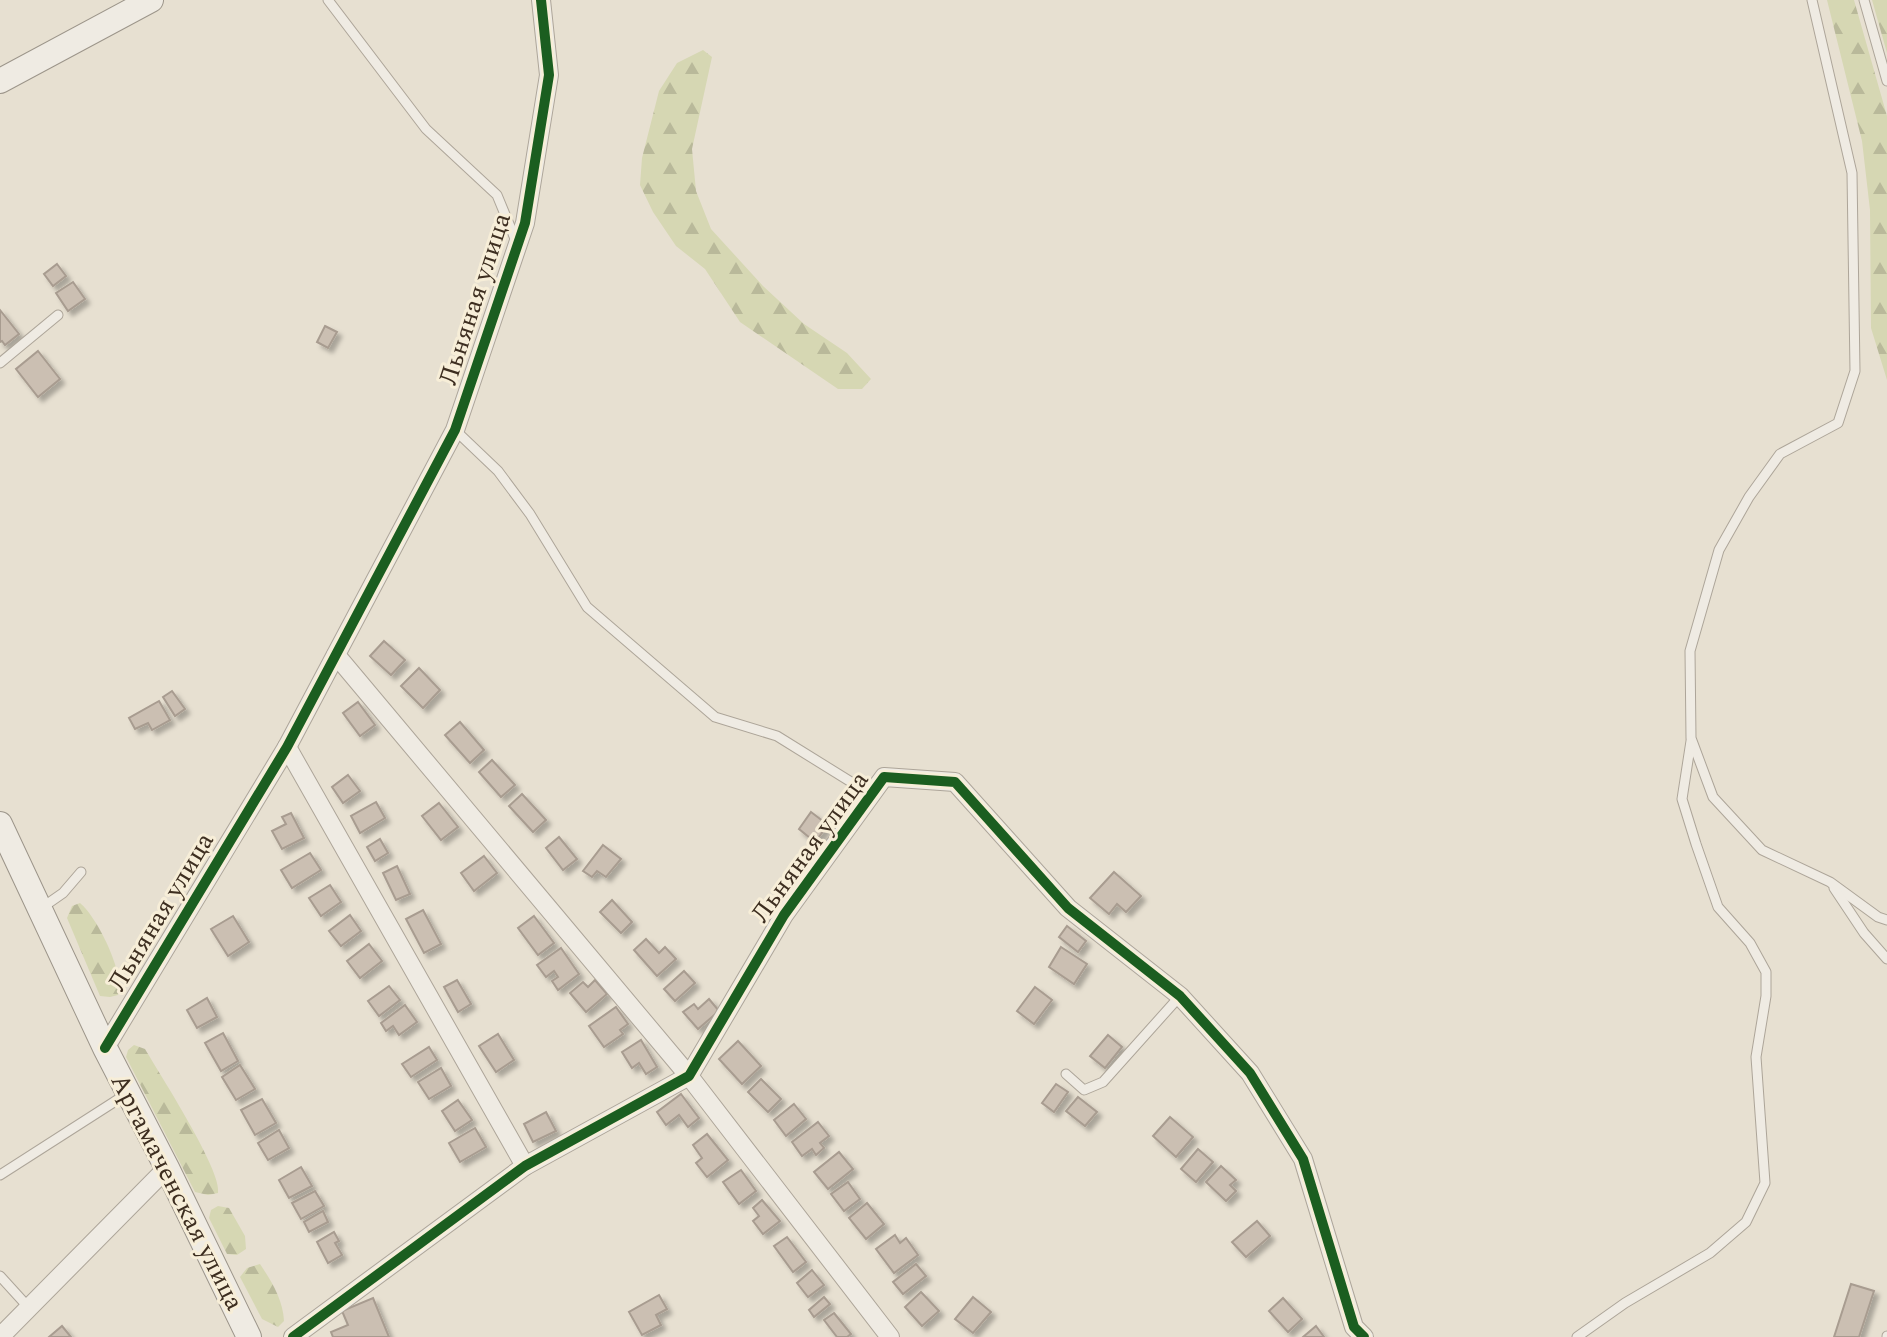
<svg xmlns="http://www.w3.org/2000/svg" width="1887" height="1337" font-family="Spectral,serif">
<defs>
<pattern id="forest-firs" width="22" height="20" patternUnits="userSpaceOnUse" patternTransform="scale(2)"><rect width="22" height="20" fill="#d6d7b3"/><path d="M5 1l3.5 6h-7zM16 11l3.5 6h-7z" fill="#b9b99a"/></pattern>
<filter id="shadow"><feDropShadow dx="4.5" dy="4.5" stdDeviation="2" flood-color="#0004"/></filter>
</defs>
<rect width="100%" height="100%" fill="#e7e0d1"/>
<!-- forest -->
<g fill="url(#forest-firs)">
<polygon points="1827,0 1854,0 1887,116 1887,380 1871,328 1870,210 1862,141"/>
<polygon points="1872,0 1887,0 1887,53"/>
<polygon points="703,50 712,57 692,149 696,191 711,229 763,286 804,324 847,353 871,379 862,389 838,389 740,322 705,269 676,246 653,212 640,185 642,158 659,91 677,63"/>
<path d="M80,903C97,917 125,973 118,995L110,997L100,996L67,918L72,906Z"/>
<path d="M134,1045L145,1049C159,1073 223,1172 218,1193L208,1195L195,1192L126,1057L128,1050Z"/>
<polygon points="218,1206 229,1208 245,1236 246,1249 237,1255 227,1254 209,1218 211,1210"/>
<path d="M260,1264C272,1282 283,1300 284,1321L278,1327L262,1319L240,1277L247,1268Z"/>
</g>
<!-- building -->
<g fill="#cbbfb2" stroke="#a89c90" stroke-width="2" filter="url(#shadow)">
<polygon points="57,264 66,276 53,286 44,274"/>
<polygon points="73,282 85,299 68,311 56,293"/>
<polygon points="0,310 19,334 5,345 2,341 0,342"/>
<polygon points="325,326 337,332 328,348 317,342"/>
<polygon points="38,351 60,379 38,397 16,369"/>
<polygon points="384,641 405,660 391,675 370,656"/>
<polygon points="419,668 440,690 423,708 401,686"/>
<polygon points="172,691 185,709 175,716 163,697"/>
<polygon points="159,701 170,720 152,730 148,723 135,729 129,718"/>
<polygon points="358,702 375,725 360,736 343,713"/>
<polygon points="460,722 484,750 470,763 445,735"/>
<polygon points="492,760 515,785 501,797 479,772"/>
<polygon points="348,775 360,791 343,803 332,787"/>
<polygon points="522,794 546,820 533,832 509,806"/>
<polygon points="376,802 385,818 360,833 351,816"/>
<polygon points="439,803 458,827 441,840 422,816"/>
<polygon points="811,812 828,825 815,842 799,829"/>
<polygon points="291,813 304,838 282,849 272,831 286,824 282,817"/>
<polygon points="559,837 577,859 563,870 546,848"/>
<polygon points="380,839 388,853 375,861 367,847"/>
<polygon points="603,845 621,859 606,877 597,871 592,877 583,871"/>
<polygon points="310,853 321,870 292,888 281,870"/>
<polygon points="484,856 497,873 474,891 461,873"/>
<polygon points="397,866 410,894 396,900 383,873"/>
<polygon points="1114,872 1141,896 1126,912 1117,904 1109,914 1090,898"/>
<polygon points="330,885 341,902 321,916 309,898"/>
<polygon points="612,900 632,922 621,933 600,912"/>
<polygon points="423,910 441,944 424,953 406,919"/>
<polygon points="350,915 361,931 341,946 329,931"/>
<polygon points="233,916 249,942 228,956 211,929"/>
<polygon points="534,916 554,943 538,955 518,928"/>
<polygon points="1067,926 1086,941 1078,952 1059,937"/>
<polygon points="646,939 659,953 665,947 676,959 657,976 634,950"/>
<polygon points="369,944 382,961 360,978 347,961"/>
<polygon points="1061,947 1087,964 1074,984 1049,967"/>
<polygon points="561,948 579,974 558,990 552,981 558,977 554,971 546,977 537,965"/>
<polygon points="684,971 695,983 675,1001 664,989"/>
<polygon points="457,980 471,1004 458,1012 444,987"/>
<polygon points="595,980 607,994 586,1012 570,993 583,982 588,987"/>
<polygon points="389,986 400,1000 379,1016 368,1001"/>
<polygon points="1035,987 1052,1000 1034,1024 1017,1011"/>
<polygon points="207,998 217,1017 197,1028 187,1010"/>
<polygon points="709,999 719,1011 698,1029 683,1012 694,1004 698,1009"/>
<polygon points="405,1005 417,1022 399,1035 393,1026 386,1031 381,1023"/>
<polygon points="616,1007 628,1024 620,1030 623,1034 604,1047 589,1026"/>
<polygon points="223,1033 238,1061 221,1071 205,1043"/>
<polygon points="498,1034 514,1060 496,1072 479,1046"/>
<polygon points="1108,1035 1122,1047 1105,1068 1090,1056"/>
<polygon points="641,1040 657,1067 646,1074 639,1063 632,1068 622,1052"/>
<polygon points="738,1041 761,1066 742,1084 719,1059"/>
<polygon points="429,1047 437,1060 411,1077 402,1064"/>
<polygon points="240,1065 255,1089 236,1100 222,1077"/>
<polygon points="441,1068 451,1086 429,1099 418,1082"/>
<polygon points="761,1079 781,1099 768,1112 748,1092"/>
<polygon points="1056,1084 1068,1092 1054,1112 1042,1103"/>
<polygon points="681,1094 699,1118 688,1127 679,1115 666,1125 657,1112"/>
<polygon points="1078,1097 1097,1112 1085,1126 1066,1111"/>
<polygon points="262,1099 276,1123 255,1135 241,1110"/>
<polygon points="458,1100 472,1120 455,1131 442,1111"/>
<polygon points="794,1104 806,1119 786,1136 774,1120"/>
<polygon points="546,1112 556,1131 533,1142 524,1124"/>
<polygon points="1170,1117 1193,1137 1176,1157 1153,1136"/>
<polygon points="818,1122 829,1136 820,1143 824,1148 816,1155 812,1149 802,1156 792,1142"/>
<polygon points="475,1128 486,1147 460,1162 449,1143"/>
<polygon points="279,1130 289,1148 268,1160 258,1143"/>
<polygon points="707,1134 728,1160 707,1177 696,1163 702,1158 693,1145"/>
<polygon points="1198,1149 1213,1162 1196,1182 1181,1169"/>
<polygon points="839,1152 853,1169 828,1189 814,1172"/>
<polygon points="1221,1166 1236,1180 1230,1185 1236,1191 1226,1201 1206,1182"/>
<polygon points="301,1167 312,1186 289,1198 279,1180"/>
<polygon points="741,1170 756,1191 739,1204 723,1182"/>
<polygon points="848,1182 860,1199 844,1211 831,1194"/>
<polygon points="315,1191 324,1206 301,1219 292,1203"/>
<polygon points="762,1200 780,1221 763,1234 753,1221 759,1216 753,1208"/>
<polygon points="867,1203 884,1224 866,1239 849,1218"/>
<polygon points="323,1211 328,1222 309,1232 304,1222"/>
<polygon points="1257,1221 1270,1236 1246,1257 1232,1242"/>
<polygon points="334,1232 339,1241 335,1243 342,1255 328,1263 317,1242"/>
<polygon points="895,1235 900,1243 906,1238 918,1255 894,1273 876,1249"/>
<polygon points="787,1237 806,1262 793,1272 774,1246"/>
<polygon points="916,1264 926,1276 903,1294 893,1282"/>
<polygon points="812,1270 824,1285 808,1297 797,1283"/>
<polygon points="1851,1284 1874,1291 1859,1337 1834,1337"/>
<polygon points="921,1292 939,1311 922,1326 905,1307"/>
<polygon points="659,1295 667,1309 656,1315 661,1325 642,1335 629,1312"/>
<polygon points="824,1297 830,1304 814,1317 809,1310"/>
<polygon points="973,1297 991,1312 973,1333 955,1319"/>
<polygon points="373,1298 389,1337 333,1337 331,1332 348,1325 342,1311"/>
<polygon points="1283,1298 1302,1319 1288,1332 1269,1311"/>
<polygon points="834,1313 851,1334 847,1337 837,1337 824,1320"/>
<polygon points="62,1326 71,1337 49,1337"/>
<polygon points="1316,1326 1324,1337 1303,1337"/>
</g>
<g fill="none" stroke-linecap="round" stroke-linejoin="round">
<!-- lane casing -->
<g stroke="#ada599" stroke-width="11">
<g id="lane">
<polyline points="328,0 426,129 497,195 516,241"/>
<polyline points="1812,0 1852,173 1855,371 1838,423 1780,454 1749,497 1719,550 1690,651 1691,738 1713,797 1762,850 1830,882 1878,917 1887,920"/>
<polyline points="1864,0 1887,81"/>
<polyline points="0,363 58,315"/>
<polyline points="455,430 498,471 530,514 587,607 715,717 777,736 872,795"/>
<polyline points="1834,888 1864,933 1887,959"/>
<polyline points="40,909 63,893 81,872"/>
<polyline points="1066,1074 1084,1090 1103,1082 1180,996"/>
<polyline points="0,1175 128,1093"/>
<polyline points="0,1276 30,1309"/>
<polyline points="1577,1337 1625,1303 1710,1253 1746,1222 1765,1183 1756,1057 1766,996 1766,972 1750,943 1718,907 1696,844 1682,799 1691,741"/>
<polyline points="1887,1337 1887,1336"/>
</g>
</g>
<!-- street casing -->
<g stroke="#ada599" stroke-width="20">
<g id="street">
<polyline points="336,655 689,1076 890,1337"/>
<polyline points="287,747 525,1166"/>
<polyline points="105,1048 287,747 455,430 525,223 549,75 541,0"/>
<polyline points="0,1337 167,1168"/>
<polyline points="293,1337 525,1166 689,1076 784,915 884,777 955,782 1068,908 1180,996 1250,1073 1303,1159 1354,1327 1364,1337"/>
</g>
</g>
<!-- secondary casing -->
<g stroke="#9c958a" stroke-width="26">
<g id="secondary">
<polyline points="0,81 151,0"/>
<polyline points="0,824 105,1048 167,1168 249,1337"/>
</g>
</g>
<!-- lane -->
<use href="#lane" stroke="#efebe3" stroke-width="9"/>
<!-- street -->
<use href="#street" stroke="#efebe3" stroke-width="18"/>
<!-- secondary -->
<use href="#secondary" stroke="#efebe3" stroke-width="24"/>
<!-- cycleway casing -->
<g stroke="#f7eed8" stroke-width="15">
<g id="cycleway">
<polyline points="105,1048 287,747 455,430 525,223 549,75 541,0"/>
<polyline points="293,1337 525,1166 689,1076 784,915 884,777 955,782 1068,908 1180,996 1250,1073 1303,1159 1354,1327 1364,1337"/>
</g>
</g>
<!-- cycleway -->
<use href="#cycleway" stroke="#1b5e20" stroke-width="10"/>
</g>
<g text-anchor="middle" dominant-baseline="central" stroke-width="6" stroke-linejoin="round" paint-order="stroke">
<!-- street labels -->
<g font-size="26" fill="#3d2e20" stroke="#f7eed8">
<text transform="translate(475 299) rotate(-72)">Льняная улица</text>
<text transform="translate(810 847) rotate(-54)">Льняная улица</text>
<text transform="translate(161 912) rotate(-59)">Льняная улица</text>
<text transform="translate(177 1192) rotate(63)">Аргамаченская улица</text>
</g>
</g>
</svg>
